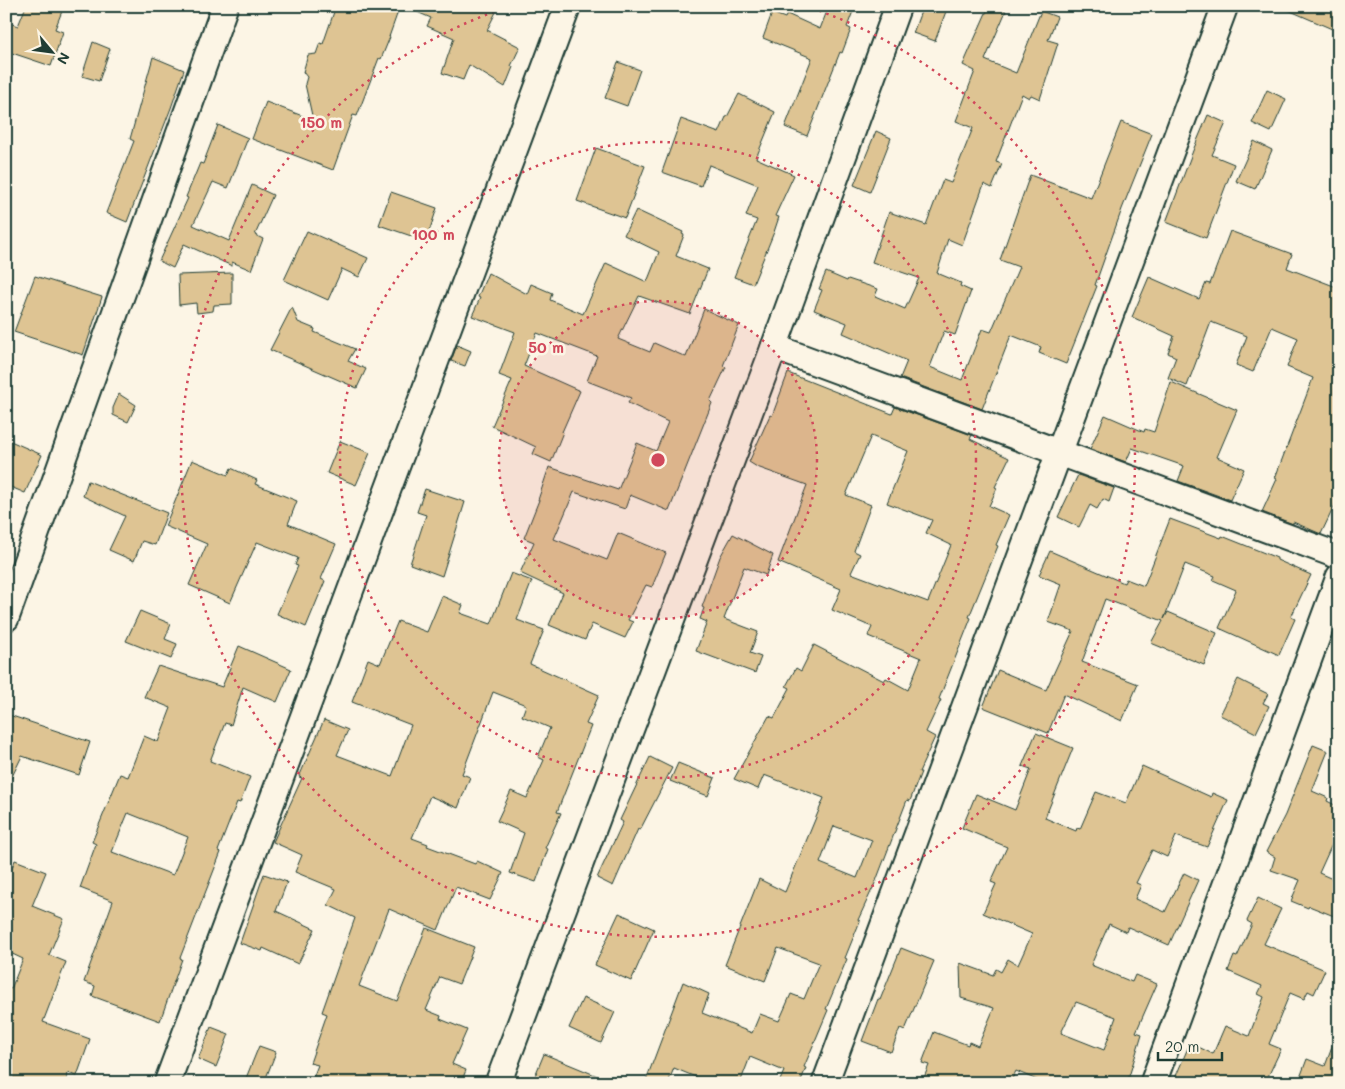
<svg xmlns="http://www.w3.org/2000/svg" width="1345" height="1089" font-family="Mali,sans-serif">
<rect width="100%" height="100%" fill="#fcf5e5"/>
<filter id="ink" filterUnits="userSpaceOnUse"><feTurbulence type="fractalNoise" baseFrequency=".02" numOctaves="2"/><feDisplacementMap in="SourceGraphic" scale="10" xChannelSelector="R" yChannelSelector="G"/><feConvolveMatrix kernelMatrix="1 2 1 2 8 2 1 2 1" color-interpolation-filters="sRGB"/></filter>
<g filter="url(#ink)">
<!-- building -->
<g fill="#dec493" stroke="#1f3d34" fill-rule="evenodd">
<polygon points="26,6 64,6 55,29 63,32 51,66 6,51 6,22 18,26"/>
<polygon points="336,6 400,6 389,37 390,37 381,59 379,58 357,116 353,115 333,170 252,139 266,102 313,120 305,84 307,77 303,72 308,55 316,54 320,43 323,44"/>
<polygon points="403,6 499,6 487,30 520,47 511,66 513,67 505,87 469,65 463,80 442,73 454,38 427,26 431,18"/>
<polygon points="829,6 855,6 847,27 851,29 842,53 840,52 807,136 785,127 812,58 763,38 772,13 785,18 787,14 820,29"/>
<polygon points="923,6 948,6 935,41 913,33"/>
<polygon points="989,6 994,6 1006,11 985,60 1016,73 1041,11 1057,17 1048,40 1058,43 1040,99 1031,95 1029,98 1022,94 996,162 1002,164 992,188 984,184 962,245 948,239 937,273 961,283 960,286 971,291 955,335 944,331 930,367 962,380 982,329 991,332 1019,267 1000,260 1030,175 1091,198 1121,122 1152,134 1122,209 1095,285 1097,286 1066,364 1039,353 1041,347 1011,335 982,409 900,378 907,361 843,333 847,323 814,310 822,290 819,289 826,272 847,281 848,279 878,289 875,296 905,309 919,278 872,262 889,212 926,225 943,180 951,183 973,128 956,121 975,71 963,65"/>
<polygon points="1279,6 1339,6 1339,32"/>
<polygon points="93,42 110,49 99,81 82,76"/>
<polygon points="153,57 184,70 171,108 127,222 106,213 134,141 130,139"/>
<polygon points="618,62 640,70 627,106 605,98"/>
<polygon points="1267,90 1286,99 1271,132 1252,123"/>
<polygon points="739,94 775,112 756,158 794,175 775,216 779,217 774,232 753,284 734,277 757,220 746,216 758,185 709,165 701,186 662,172 681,119 719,133 726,117 727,117"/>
<polygon points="1208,115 1226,123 1212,155 1234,164 1206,238 1166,222 1194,148"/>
<polygon points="218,125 248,138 228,188 213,182 193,225 229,241 252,185 273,195 255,235 263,239 251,270 232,262 232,266 184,244 173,268 159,261 188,198 186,197 200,163 203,164"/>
<polygon points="876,131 891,138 870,192 854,185"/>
<polygon points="1254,141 1272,150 1255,189 1236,181"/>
<polygon points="596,148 645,166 625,218 577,201"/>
<polygon points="391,192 437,208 426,241 379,225"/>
<polygon points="636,210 683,232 682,234 684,235 676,256 708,269 690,314 639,296 618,339 650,352 654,343 686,357 704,309 739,325 723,366 726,367 710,401 712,403 669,511 630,495 625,509 574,492 554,539 607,560 618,533 666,553 652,587 646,585 628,620 633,622 625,638 592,624 585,640 549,625 563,593 520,573 534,542 524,538 539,500 538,500 549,467 618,490 637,443 656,451 668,422 628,403 631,398 587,381 597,356 537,333 524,366 580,391 562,432 563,432 551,462 533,454 536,447 492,426 512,380 499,375 515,332 472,316 480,298 478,297 488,273 527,294 531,284 552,293 550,300 583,314 606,263 647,282 659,252 624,235"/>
<polygon points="307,231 368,258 359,277 342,269 328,300 284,280"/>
<polygon points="1230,231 1292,254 1287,268 1339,288 1339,496 1321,534 1293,522 1293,524 1262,512 1277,479 1275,478 1313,378 1287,367 1298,338 1272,327 1253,372 1236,365 1247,336 1211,322 1187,386 1168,378 1176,357 1168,353 1174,336 1132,317 1149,277 1199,299 1206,283 1210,284"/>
<polygon points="232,273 232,304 214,305 213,311 197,313 196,303 179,305 178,275"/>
<polygon points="35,276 102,297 83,355 14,332"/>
<polygon points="292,307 298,322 315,329 314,332 355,349 348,361 366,369 357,388 270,350"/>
<polygon points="457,345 471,351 465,366 451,361"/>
<path d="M788,373L892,414L895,407L972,435L970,439L1009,458L995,487L997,488L989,506L1009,515L996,545L998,546L969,617L971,618L939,699L941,700L926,732L935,737L919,772H921L910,801L907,800L876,881L858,920L860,921L845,958L847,959L826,1009L828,1010L804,1067L806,1068L800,1083H779L784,1071L750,1057L740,1083H710L674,1068L668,1083H645L683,982L709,994L702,1013L752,1033L760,1014L779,1021L791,994L804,999L819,963L778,948L765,981L725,965L759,879L785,892L824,798L764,775L758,789L734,779L769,716L774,718L790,688L786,686L796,668L801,671L814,645L884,681L886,678L908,690L921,658L868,636L872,627L832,610L841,589L778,562L807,485L757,467L749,462L770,415L772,416ZM871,436L908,451L887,503L932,520L926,533L951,545L928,602L851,573L860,554L854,551L871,505L846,495ZM834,826L872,840L857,878L820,863Z"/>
<polygon points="1171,382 1237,410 1217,457 1244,469 1230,500 1178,481 1184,466 1132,448 1126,462 1090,449 1105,415 1144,432 1145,429 1154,432"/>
<polygon points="119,394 136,405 128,422 113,415 113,408"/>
<polygon points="6,439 42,455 25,493 6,485"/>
<polygon points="340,441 370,453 356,485 327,473"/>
<polygon points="192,460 228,475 231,468 257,480 255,484 297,501 288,524 336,544 321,579 325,581 306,627 277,614 298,566 295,565 298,558 257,542 230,603 189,585 207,544 165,526"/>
<polygon points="1078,475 1114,488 1109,502 1103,499 1097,509 1090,505 1079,527 1058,517"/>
<polygon points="88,481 167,513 155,545 142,541 134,561 109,550 125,516 83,496"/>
<polygon points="425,489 465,502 442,576 410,564 426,515 417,512"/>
<polygon points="1170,519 1221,538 1222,536 1277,558 1277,560 1311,575 1291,617 1295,619 1279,655 1219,628 1236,590 1213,580 1215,576 1185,564 1164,619 1168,612 1217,633 1204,665 1151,643 1163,621 1105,599 1082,662 1138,684 1122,721 1064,694 1048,733 983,707 998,670 1046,690 1073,631 1048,622 1061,584 1039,575 1050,551 1124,583 1126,579 1144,586"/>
<polygon points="733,534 773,555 766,575 744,567 724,619 758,632 750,653 761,657 755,673 696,651 707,622 700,619 704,608 702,607 720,557"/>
<polygon points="511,573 532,581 517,620 544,630 530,664 599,695 586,724 591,726 557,812 561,813 545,848 548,849 536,882 510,873 524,833 497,821 511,791 527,798 544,760 538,757 550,728 522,716 526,705 493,692 462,774 470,777 458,808 430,796 412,838 428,844 427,846 475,864 477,861 503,873 490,900 456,887 438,930 389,909 359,986 397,1001 426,928 474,947 459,984 440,977 426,1010 441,1016 440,1019 467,1030 452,1064 466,1070 461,1083 311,1083 318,1065 310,1063 327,1014 322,1012 355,918 328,905 336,889 295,872 302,855 273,842 302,778 299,777 324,720 348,730 337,755 392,776 411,725 352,702 368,659 380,664 398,621 427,632 442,596 463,605 460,613 491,624"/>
<polygon points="140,611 171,624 165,639 177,644 171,659 126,641"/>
<path d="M239,646L291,669L277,702L243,687L231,725L225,723L210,761L250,777L240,803L237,802L218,851L221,852L180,958L182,959L160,1021L92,996L95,986L84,982L113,901L80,888L96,844L92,842L120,774L128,777L144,736L158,742L171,708L144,697L158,666L222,687ZM128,813L188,837L173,875L112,852Z"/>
<polygon points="1238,679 1268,694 1263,703 1269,706 1256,733 1220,715"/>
<polygon points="6,714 90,742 79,775 22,756 6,789"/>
<path d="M1036,733L1073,748L1045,818L1076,831L1077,828L1080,829L1096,792L1126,803L1142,766L1211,797L1212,793L1228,800L1207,847L1176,836L1167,857L1152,850L1136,883L1141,885L1135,899L1165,912L1184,873L1198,880L1169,945L1128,927L1126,932L1109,924L1091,965L1132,982L1135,975L1157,984L1136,1032L1142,1034L1127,1083H1044L1016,1071L1010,1083H922L929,1065L922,1063L934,1032L968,1045L969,1042L978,1046L994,1008L961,998L960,963L993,975L996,969L1001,972L1008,959L1018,965L1032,934L983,913L996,884L991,882L1007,847L962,828L976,794L1015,810L1031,769L1022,766ZM1076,1002L1116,1017L1104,1050L1061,1033Z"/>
<polygon points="1313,745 1328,751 1312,791 1328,798 1327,801 1339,807 1339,829 1319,873 1339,882 1339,918 1309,906 1308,908 1291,901 1300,880 1271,870 1275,857 1266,852 1285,815"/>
<polygon points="650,757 672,768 640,830 638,829 613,886 597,878 623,822 620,820"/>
<polygon points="678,763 715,778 708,796 670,781"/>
<polygon points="15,860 46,872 32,906 64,919 49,955 66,962 43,1022 90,1039 77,1076 68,1073 66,1083 6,1083 6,987 11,989 23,959 6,951 6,883"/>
<polygon points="264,874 287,882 276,911 315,929 298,964 263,948 262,951 240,943"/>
<polygon points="1258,898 1281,909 1264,944 1325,970 1314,994 1308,991 1304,999 1290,993 1269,1044 1281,1049 1265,1083 1173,1083 1190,1043 1213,1054 1225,1026 1249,1036 1264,997 1258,994 1262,986 1228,971 1234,956 1237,957 1252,924 1247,921"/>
<polygon points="619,913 654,929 631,981 595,965"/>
<polygon points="901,948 934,961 905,1030 900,1028 891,1052 862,1041 878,999 880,1000"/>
<polygon points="583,998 615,1012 601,1043 569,1028"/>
<polygon points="211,1027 229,1034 216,1067 198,1059"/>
<polygon points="1337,1034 1339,1035 1339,1083 1298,1083 1307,1059 1325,1066"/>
<polygon points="259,1046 276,1052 264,1083 244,1083"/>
<polygon points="544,1054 612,1082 611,1083 532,1083"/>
</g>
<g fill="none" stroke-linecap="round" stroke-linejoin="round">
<!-- minor casing -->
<g stroke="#1f3d34" stroke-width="29">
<g id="minor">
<polyline points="774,347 1339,556"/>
<polyline points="6,618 225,6"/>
<polyline points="167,1083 568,6"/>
<polyline points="498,1083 774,347 898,6"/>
<polyline points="825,1083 1225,6"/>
<polyline points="1153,1083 1339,577"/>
</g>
</g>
<!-- minor -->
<use href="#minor" stroke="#fcf5e5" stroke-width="25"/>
</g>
</g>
<!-- distance rings -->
<circle cx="658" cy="460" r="159" fill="#d1495b" fill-opacity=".12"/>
<g fill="none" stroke="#d1495b" stroke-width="2.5" stroke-dasharray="2.5 5">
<circle cx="658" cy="460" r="159"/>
<circle cx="658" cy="460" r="318"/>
<path d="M805 6A477 477 0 1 1 511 6"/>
</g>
<circle cx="658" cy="460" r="8" fill="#d1495b" stroke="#fcf5e5" stroke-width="2.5"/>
<g font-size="15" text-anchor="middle" font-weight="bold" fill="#d1495b" stroke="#fcf5e5" stroke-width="5" stroke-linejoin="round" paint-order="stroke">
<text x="321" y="128">150 m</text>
<text x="433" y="240">100 m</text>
<text x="546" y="353">50 m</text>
</g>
<!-- margin -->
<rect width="1345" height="1089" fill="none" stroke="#fcf5e5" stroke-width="25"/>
<rect x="12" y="12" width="1320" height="1064" fill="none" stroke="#1f3d34" stroke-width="2" filter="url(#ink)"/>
<!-- north arrow -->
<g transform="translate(52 52) rotate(119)" stroke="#fcf5e5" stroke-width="4" paint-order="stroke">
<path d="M0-4L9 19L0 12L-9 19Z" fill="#1f3d34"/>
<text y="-8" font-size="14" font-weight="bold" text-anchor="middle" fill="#1f3d34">N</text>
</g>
<!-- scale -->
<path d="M1158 1052v8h64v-8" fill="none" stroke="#1f3d34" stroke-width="2.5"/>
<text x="1165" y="1052" font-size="15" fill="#1f3d34" stroke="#fcf5e5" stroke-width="4" paint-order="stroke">20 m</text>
</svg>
